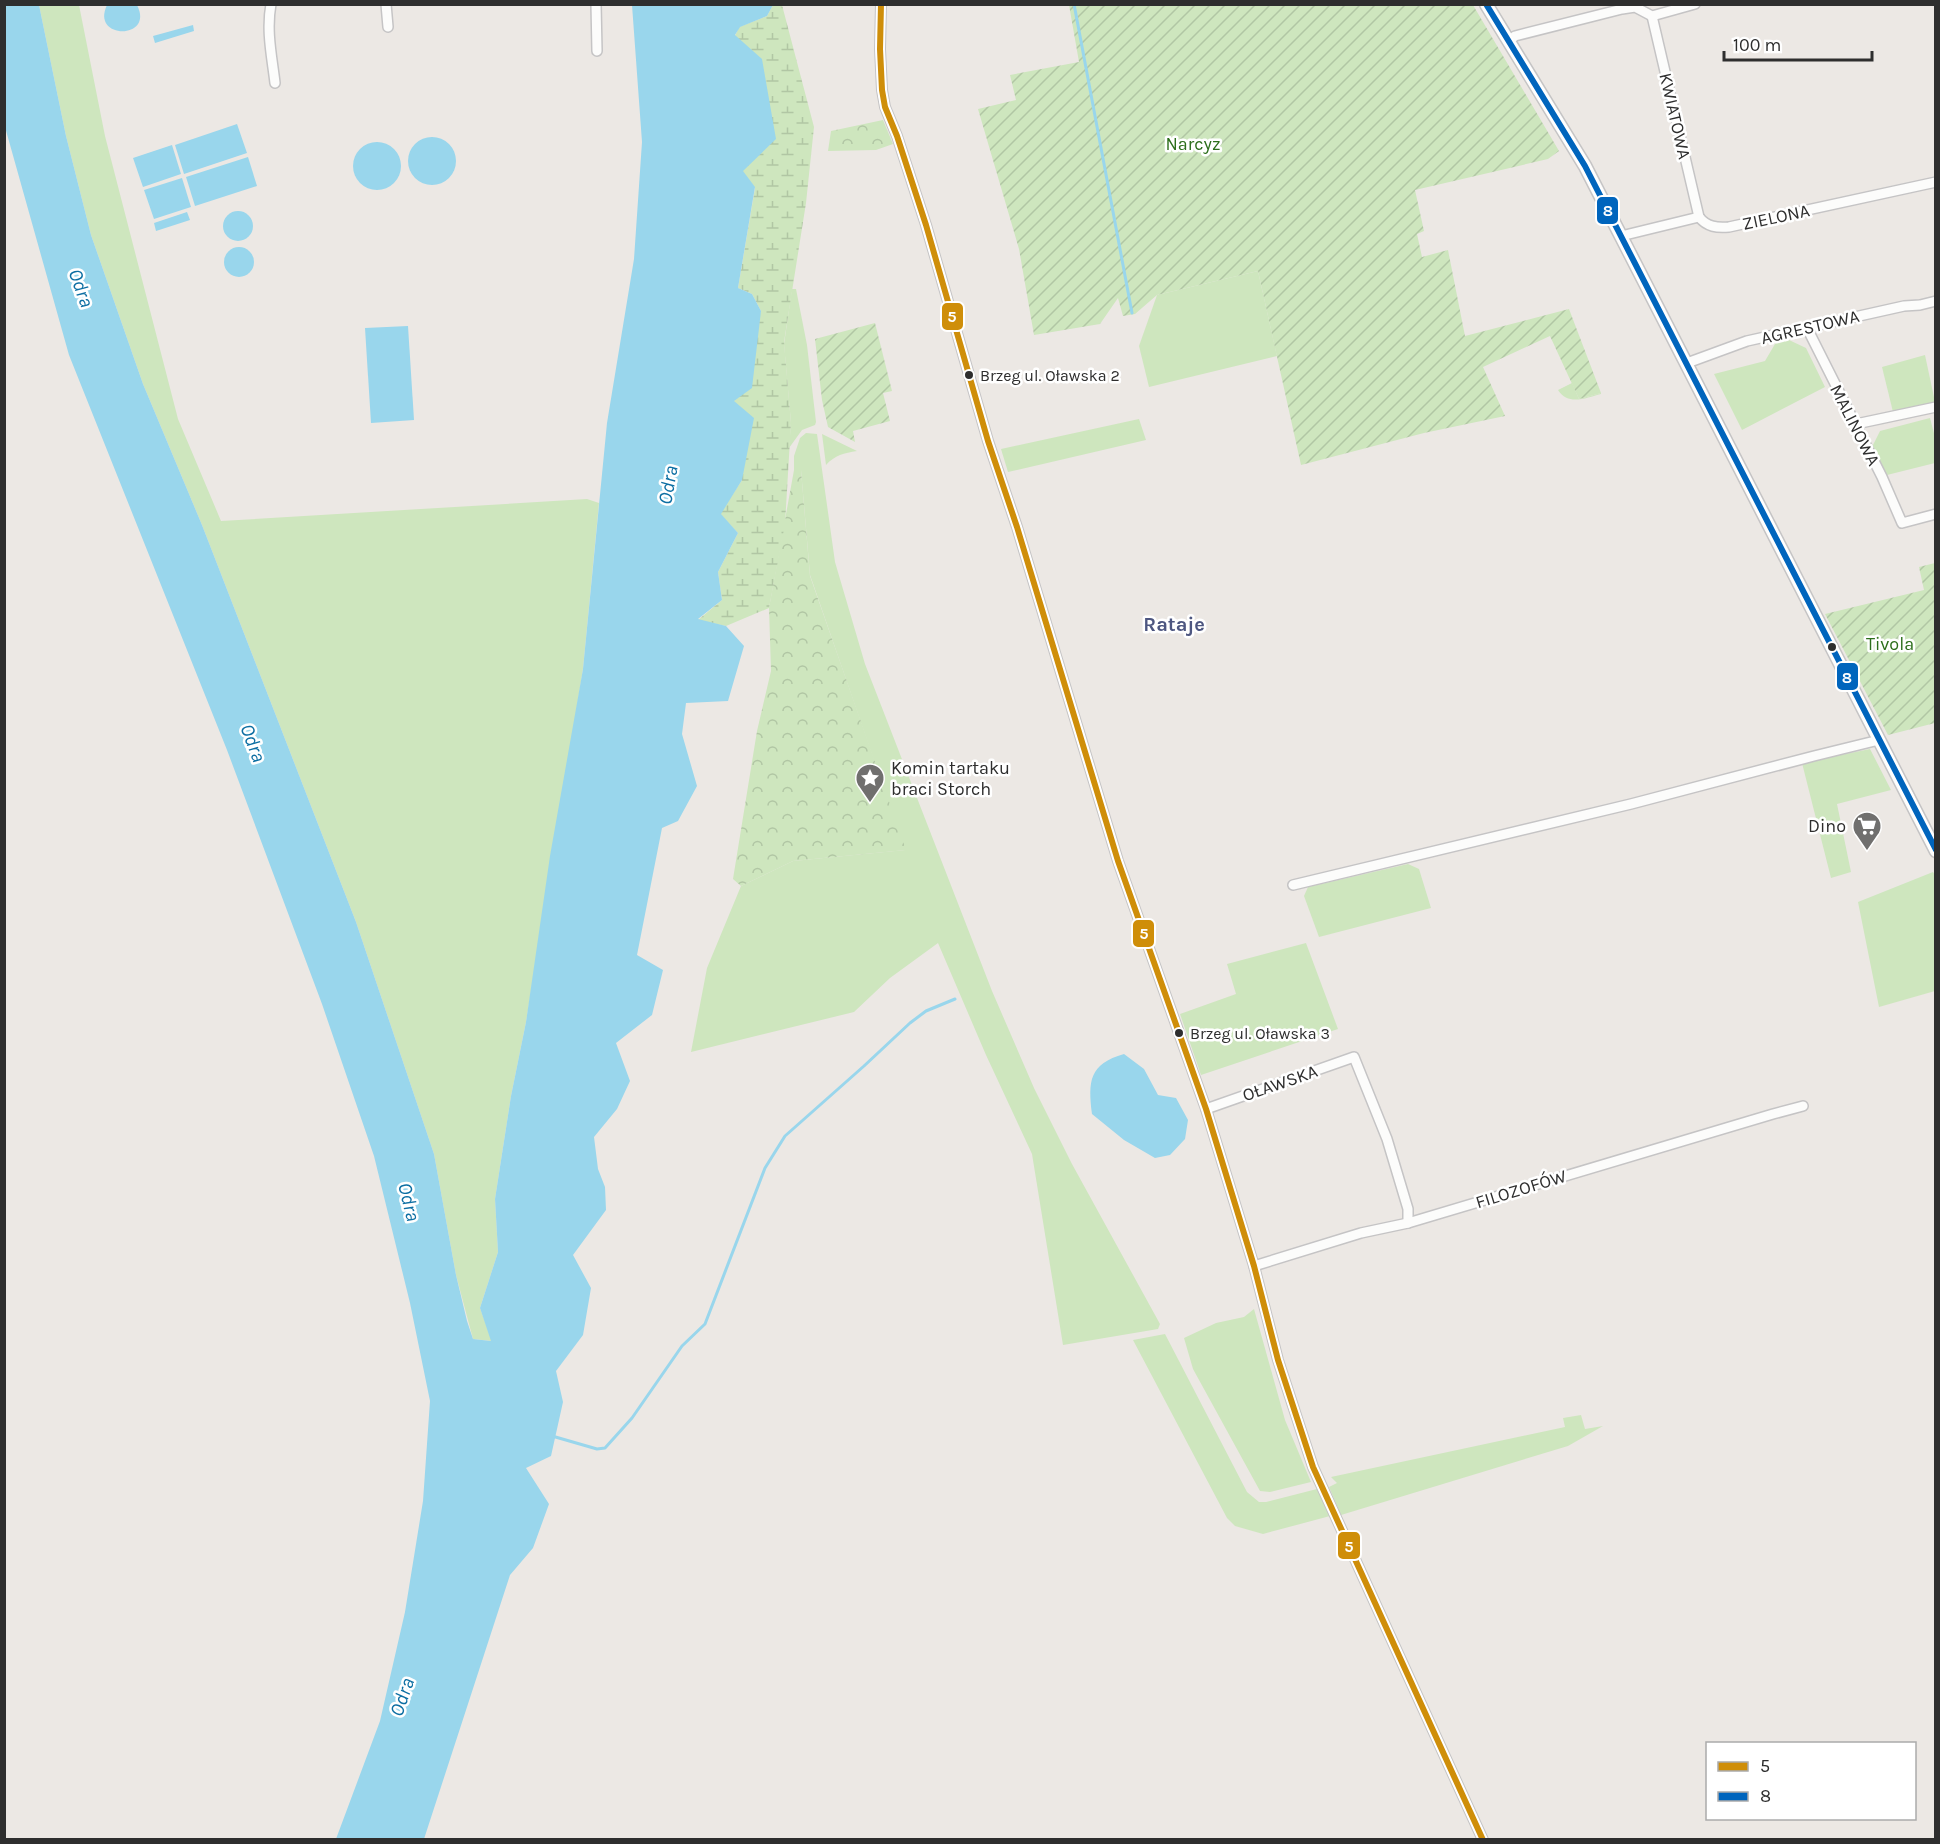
<svg xmlns="http://www.w3.org/2000/svg" width="1940" height="1844" font-family="Karla,sans-serif">
<defs>
<pattern id="forest-crowns" width="20" height="18" patternUnits="userSpaceOnUse" patternTransform="scale(1.5)"><rect width="20" height="18" fill="#cee6be"/><path d="M2 6a3 3 0 1 1 6 0M12 15a3 3 0 1 1 6 0" fill="none" stroke="#b1c6a4"/></pattern>
<pattern id="wetland-marsh" width="20" height="14" patternUnits="userSpaceOnUse" patternTransform="scale(1.5)"><rect width="20" height="14" fill="#cee6be"/><path d="M1 5h8M5 5V1M11 12h8M15 12V8" fill="none" stroke="#b1c6a4"/></pattern>
<pattern id="garden-furrows" width="10" height="10" patternUnits="userSpaceOnUse" patternTransform="scale(1.5)"><rect width="10" height="10" fill="#cee6be"/><path d="M-1 1l2-2M0 10L10 0M9 11l2-2" fill="none" stroke="#b1c6a4"/></pattern>
</defs>
<rect width="100%" height="100%" fill="#ece8e4"/>
<!-- grass -->
<g fill="#cee6be">
<polygon points="39,5 79,5 105,136 178,419 221,521 587,499 599,503 583,669 526,1022 511,1096 495,1199 498,1252 480,1308 492,1341 473,1339 456,1275 434,1154 356,922 202,525 143,384 91,235 66,136"/>
<polygon points="1258,271 1277,356 1149,387 1139,346 1157,295"/>
<polygon points="792,289 796,289 807,345 816,422 815,425 802,430 789,448 791,423 784,344"/>
<polygon points="1789,340 1806,348 1825,387 1742,430 1714,374 1765,361 1775,344"/>
<polygon points="1925,355 1935,402 1893,412 1882,367"/>
<path d="M1572,383L1579,399L1601,393V394C1586,398 1568,406 1558,390Z"/>
<polygon points="1930,418 1935,437 1935,463 1887,475 1872,447 1880,431"/>
<polygon points="1139,419 1146,440 1008,472 1001,449"/>
<polygon points="806,433 817,434 835,562 865,664 992,991 1034,1088 1072,1164 1160,1324 1158,1329 1063,1345 1032,1154 986,1055 938,943 890,978 854,1012 691,1052 707,968 741,886 793,861 905,850 810,575 801,470 794,470 794,456 800,438"/>
<path d="M822,434L857,451C844,453 835,455 826,465Z"/>
<polygon points="1870,749 1891,790 1837,804 1851,872 1831,878 1802,763"/>
<polygon points="1408,864 1419,869 1431,908 1319,937 1304,896 1308,887"/>
<polygon points="1933,872 1936,877 1935,991 1879,1007 1858,902"/>
<polygon points="1306,943 1338,1029 1201,1075 1180,1014 1236,994 1227,964"/>
<polygon points="1254,1309 1285,1420 1311,1482 1270,1492 1260,1491 1193,1369 1184,1338 1216,1323 1244,1317"/>
<polygon points="1165,1334 1247,1492 1259,1502 1266,1502 1317,1489 1330,1516 1263,1534 1235,1526 1227,1518 1133,1340"/>
<polygon points="1581,1415 1585,1429 1603,1426 1568,1446 1341,1515 1329,1487 1337,1483 1331,1477 1565,1427 1563,1418"/>
</g>
<!-- forest -->
<g fill="url(#forest-crowns)">
<polygon points="883,120 893,144 876,150 828,151 831,131"/>
<polygon points="794,470 801,470 810,576 906,850 793,861 741,886 733,879 757,731 771,671 769,608"/>
</g>
<!-- wetland -->
<polygon fill="url(#wetland-marsh)" points="773,5 782,5 814,127 806,203 784,342 791,423 785,524 769,608 726,626 698,620 722,600 718,572 738,533 720,514 742,480 734,401 761,311 752,294 738,288 755,188 742,171 735,36 739,27 767,16"/>
<!-- garden -->
<g fill="url(#garden-furrows)">
<polygon points="1069,5 1473,5 1559,151 1548,159 1415,190 1424,231 1417,234 1422,257 1448,250 1465,336 1569,309 1601,393 1579,399 1550,336 1483,367 1505,416 1424,433 1301,465 1258,271 1157,295 1135,314 1123,316 1118,298 1100,324 1034,335 1019,249 978,109 1016,100 1010,75 1079,62"/>
<polygon points="875,323 892,391 883,393 890,421 853,431 855,442 828,427 822,400 815,339"/>
<polygon points="1935,563 1935,723 1888,735 1825,614 1924,590 1919,567"/>
</g>
<!-- water -->
<g fill="#99d6ec">
<polygon points="4,5 39,5 66,136 91,235 143,384 202,525 356,922 434,1154 456,1275 467,1321 473,1339 491,1341 480,1308 498,1252 495,1199 511,1096 526,1022 550,856 583,669 607,423 634,259 642,142 632,5 773,5 767,16 740,27 735,35 762,59 776,139 743,171 755,187 738,288 752,294 761,311 752,388 734,401 754,418 742,480 721,514 738,533 718,572 722,600 698,619 726,626 744,646 728,701 686,703 682,734 697,786 678,821 662,828 637,955 663,970 652,1015 616,1043 630,1081 617,1109 594,1137 598,1169 605,1187 606,1210 573,1255 591,1288 583,1335 556,1371 563,1402 551,1456 526,1468 549,1504 533,1548 510,1575 424,1839 336,1839 380,1721 405,1612 423,1501 430,1401 410,1303 374,1156 322,1004 227,750 69,355 5,127"/>
<path d="M107,5H137C155,40 90,40 107,5Z"/>
<polygon points="193,25 194,31 155,43 153,36"/>
<polygon points="237,124 247,153 184,174 175,145"/>
<circle cx="432" cy="161" r="24"/>
<circle cx="377" cy="166" r="24"/>
<polygon points="172,145 181,174 143,187 133,158"/>
<polygon points="248,157 257,186 195,206 186,177"/>
<polygon points="182,178 191,207 154,219 144,190"/>
<circle cx="238" cy="226" r="15"/>
<polygon points="187,212 190,220 156,231 154,223"/>
<circle cx="239" cy="262" r="15"/>
<polygon points="408,326 414,420 371,423 365,328"/>
<path d="M1124,1054L1144,1069L1158,1095L1176,1098L1188,1120L1185,1139L1170,1155L1155,1158L1124,1140L1092,1114C1088,1081 1089,1064 1124,1054Z"/>
</g>
<g fill="none" stroke-linecap="round" stroke-linejoin="round">
<!-- stream -->
<g stroke="#99d6ec" stroke-width="3">
<polyline points="1074,4 1132,313"/>
<polyline points="552,1436 597,1449 605,1448 632,1418 682,1346 705,1324 765,1168 785,1136 864,1066 910,1023 926,1011 955,999"/>
</g>
<!-- minor casing -->
<g stroke="#c5c4c5" stroke-width="12">
<g id="minor">
<path d="M271,4C266,31 272,57 275,83"/>
<polyline points="386,4 388,27"/>
<polyline points="596,4 597,51"/>
<polyline points="881,4 880,49 882,90 885,107 897,136 926,225 988,441 1017,527 1118,861 1206,1109 1254,1266 1278,1360 1313,1467 1483,1840"/>
<polyline points="1652,16 1699,217"/>
<polyline points="1509,41 1515,36 1622,9 1635,7 1652,16 1695,4"/>
<path d="M1699,217C1707,227 1717,228 1729,227L1936,182"/>
<polyline points="1621,236 1699,217"/>
<polyline points="1807,328 1882,477 1902,523 1936,514"/>
<polyline points="1687,363 1747,341 1904,306 1920,305 1936,301"/>
<polyline points="1856,424 1936,407"/>
<polyline points="1293,885 1631,804 1814,756 1879,740"/>
<polyline points="1206,1109 1354,1057 1387,1139 1408,1209 1408,1223"/>
<polyline points="1254,1266 1361,1233 1408,1223 1773,1114 1803,1106"/>
</g>
</g>
<!-- tertiary casing -->
<g stroke="#c5c4c5" stroke-width="15">
<polyline id="tertiary" points="1486,4 1585,166 1936,851"/>
</g>
<!-- minor -->
<use href="#minor" stroke="#fcfcfb" stroke-width="9"/>
<!-- tertiary -->
<use href="#tertiary" stroke="#fcfcfb" stroke-width="12"/>
<!-- bus-1 casing -->
<g stroke="#fff" stroke-width="10">
<polyline id="bus-1" points="881,4 880,49 882,90 885,107 897,136 926,225 988,441 1017,527 1118,861 1206,1109 1254,1266 1278,1360 1313,1467 1483,1840"/>
</g>
<!-- bus-2 casing -->
<g stroke="#fff" stroke-width="10">
<polyline id="bus-2" points="1486,4 1585,166 1936,850"/>
</g>
<!-- bus-1 -->
<use href="#bus-1" stroke="#cf8e09" stroke-width="6"/>
<!-- bus-2 -->
<use href="#bus-2" stroke="#0065bd" stroke-width="6"/>
</g>
<!-- icons -->
<defs>
<g id="sight-pin" transform="scale(1.5)"><path d="M0 17L-7.5 6A9.5 9.5 0 1 1 7.5 6Z" fill="#706f6e" stroke="#fff"/><path d="M0-6L1.8-2.2L6-1.7L2.9 1.2L3.7 5.4L0 3.3L-3.7 5.4L-2.9 1.2L-6-1.7L-1.8-2.2Z" fill="#fff"/></g>
<g id="supermarket-pin" transform="scale(1.5)"><path d="M0 17L-7.5 6A9.5 9.5 0 1 1 7.5 6Z" fill="#706f6e" stroke="#fff"/><path d="M-6-5.5h2.5l.6 2H6L4.5 2H-2.5L-4.4-4H-6ZM-1.5 3.2a1.3 1.3 0 1 0 .1 0ZM3 3.2a1.3 1.3 0 1 0 .1 0Z" fill="#fff"/></g>
</defs>
<g fill-rule="evenodd">
<use href="#sight-pin" x="870" y="778"/>
<use href="#supermarket-pin" x="1867" y="826"/>
</g>
<!-- markers -->
<g fill="#2e2e2e" stroke="#fff" stroke-width="2">
<circle cx="969" cy="375" r="5"/>
<circle cx="1832" cy="647" r="5"/>
<circle cx="1179" cy="1033" r="5"/>
</g>
<g text-anchor="middle" dominant-baseline="central" stroke-width="5" stroke-linejoin="round" paint-order="stroke">
<!-- bus labels -->
<g font-size="16" fill="#2e2e2e" stroke="#fff" text-anchor="start">
<text x="980" y="375">Brzeg ul. Oławska 2</text>
<text x="1190" y="1033">Brzeg ul. Oławska 3</text>
</g>
<!-- street labels -->
<g font-size="18" fill="#2e2e2e" stroke="#fff">
<text transform="translate(1675 116) rotate(77)">KWIATOWA</text>
<text transform="translate(1776 217) rotate(-12)">ZIELONA</text>
<text transform="translate(1810 327) rotate(-13)">AGRESTOWA</text>
<text transform="translate(1855 425) rotate(63)">MALINOWA</text>
<text transform="translate(1280 1083) rotate(-19)">OŁAWSKA</text>
<text transform="translate(1521 1189) rotate(-17)">FILOZOFÓW</text>
</g>
<!-- park labels -->
<g font-size="18" fill="#2c6e1b" stroke="#fff">
<text x="1193" y="144">Narcyz</text>
<text x="1890" y="644">Tivola</text>
</g>
<!-- poi labels -->
<g font-size="18" fill="#2e2e2e" stroke="#fff" text-anchor="start">
<text x="891" y="768">Komin tartaku<tspan x="891" dy="21">braci Storch</tspan></text>
<text x="1846" y="826" text-anchor="end">Dino</text>
</g>
<!-- water labels -->
<g font-size="20" font-style="italic" fill="#0d6fa3" stroke="#fff">
<text transform="translate(81 288) rotate(70)">Odra</text>
<text transform="translate(668 485) rotate(-80)">Odra</text>
<text transform="translate(253 743) rotate(69)">Odra</text>
<text transform="translate(409 1202) rotate(76)">Odra</text>
<text transform="translate(402 1697) rotate(-71)">Odra</text>
</g>
<!-- neighbourhood labels -->
<g font-size="20" font-weight="bold" fill="#4d5680" stroke="#fff">
<text x="1174" y="624">Rataje</text>
</g>
</g>
<g stroke="#fff" stroke-width="2">
<rect x="1596" y="196" width="23" height="29" rx="6" fill="#0065bd"/>
<rect x="941" y="302" width="23" height="29" rx="6" fill="#cf8e09"/>
<rect x="1836" y="662" width="23" height="29" rx="6" fill="#0065bd"/>
<rect x="1132" y="919" width="23" height="29" rx="6" fill="#cf8e09"/>
<rect x="1337" y="1531" width="24" height="29" rx="6" fill="#cf8e09"/>
</g>
<g font-size="16" text-anchor="middle" font-weight="bold" fill="#fff">
<text x="1608" y="216">8</text>
<text x="952" y="322">5</text>
<text x="1847" y="683">8</text>
<text x="1144" y="939">5</text>
<text x="1349" y="1552">5</text>
</g>
<!-- border -->
<rect width="1940" height="1844" fill="none" stroke="#2e2e2e" stroke-width="12"/>
<!-- legend -->
<rect x="1706" y="1742" width="210" height="78" fill="#ffffff" stroke="#ababab" stroke-width="1.5"/>
<rect x="1718" y="1762" width="30" height="9" fill="#cf8e09" stroke="#ababab" stroke-width="1.5"/>
<text x="1760" y="1772" font-size="18" fill="#2e2e2e">5</text>
<rect x="1718" y="1792" width="30" height="9" fill="#0065bd" stroke="#ababab" stroke-width="1.5"/>
<text x="1760" y="1802" font-size="18" fill="#2e2e2e">8</text>
<!-- scale -->
<path d="M1724 51v9h148v-9" fill="none" stroke="#2e2e2e" stroke-width="3"/>
<text x="1733" y="51" font-size="18" fill="#2e2e2e" stroke="#ffffff" stroke-width="4.5" paint-order="stroke">100 m</text>
</svg>
